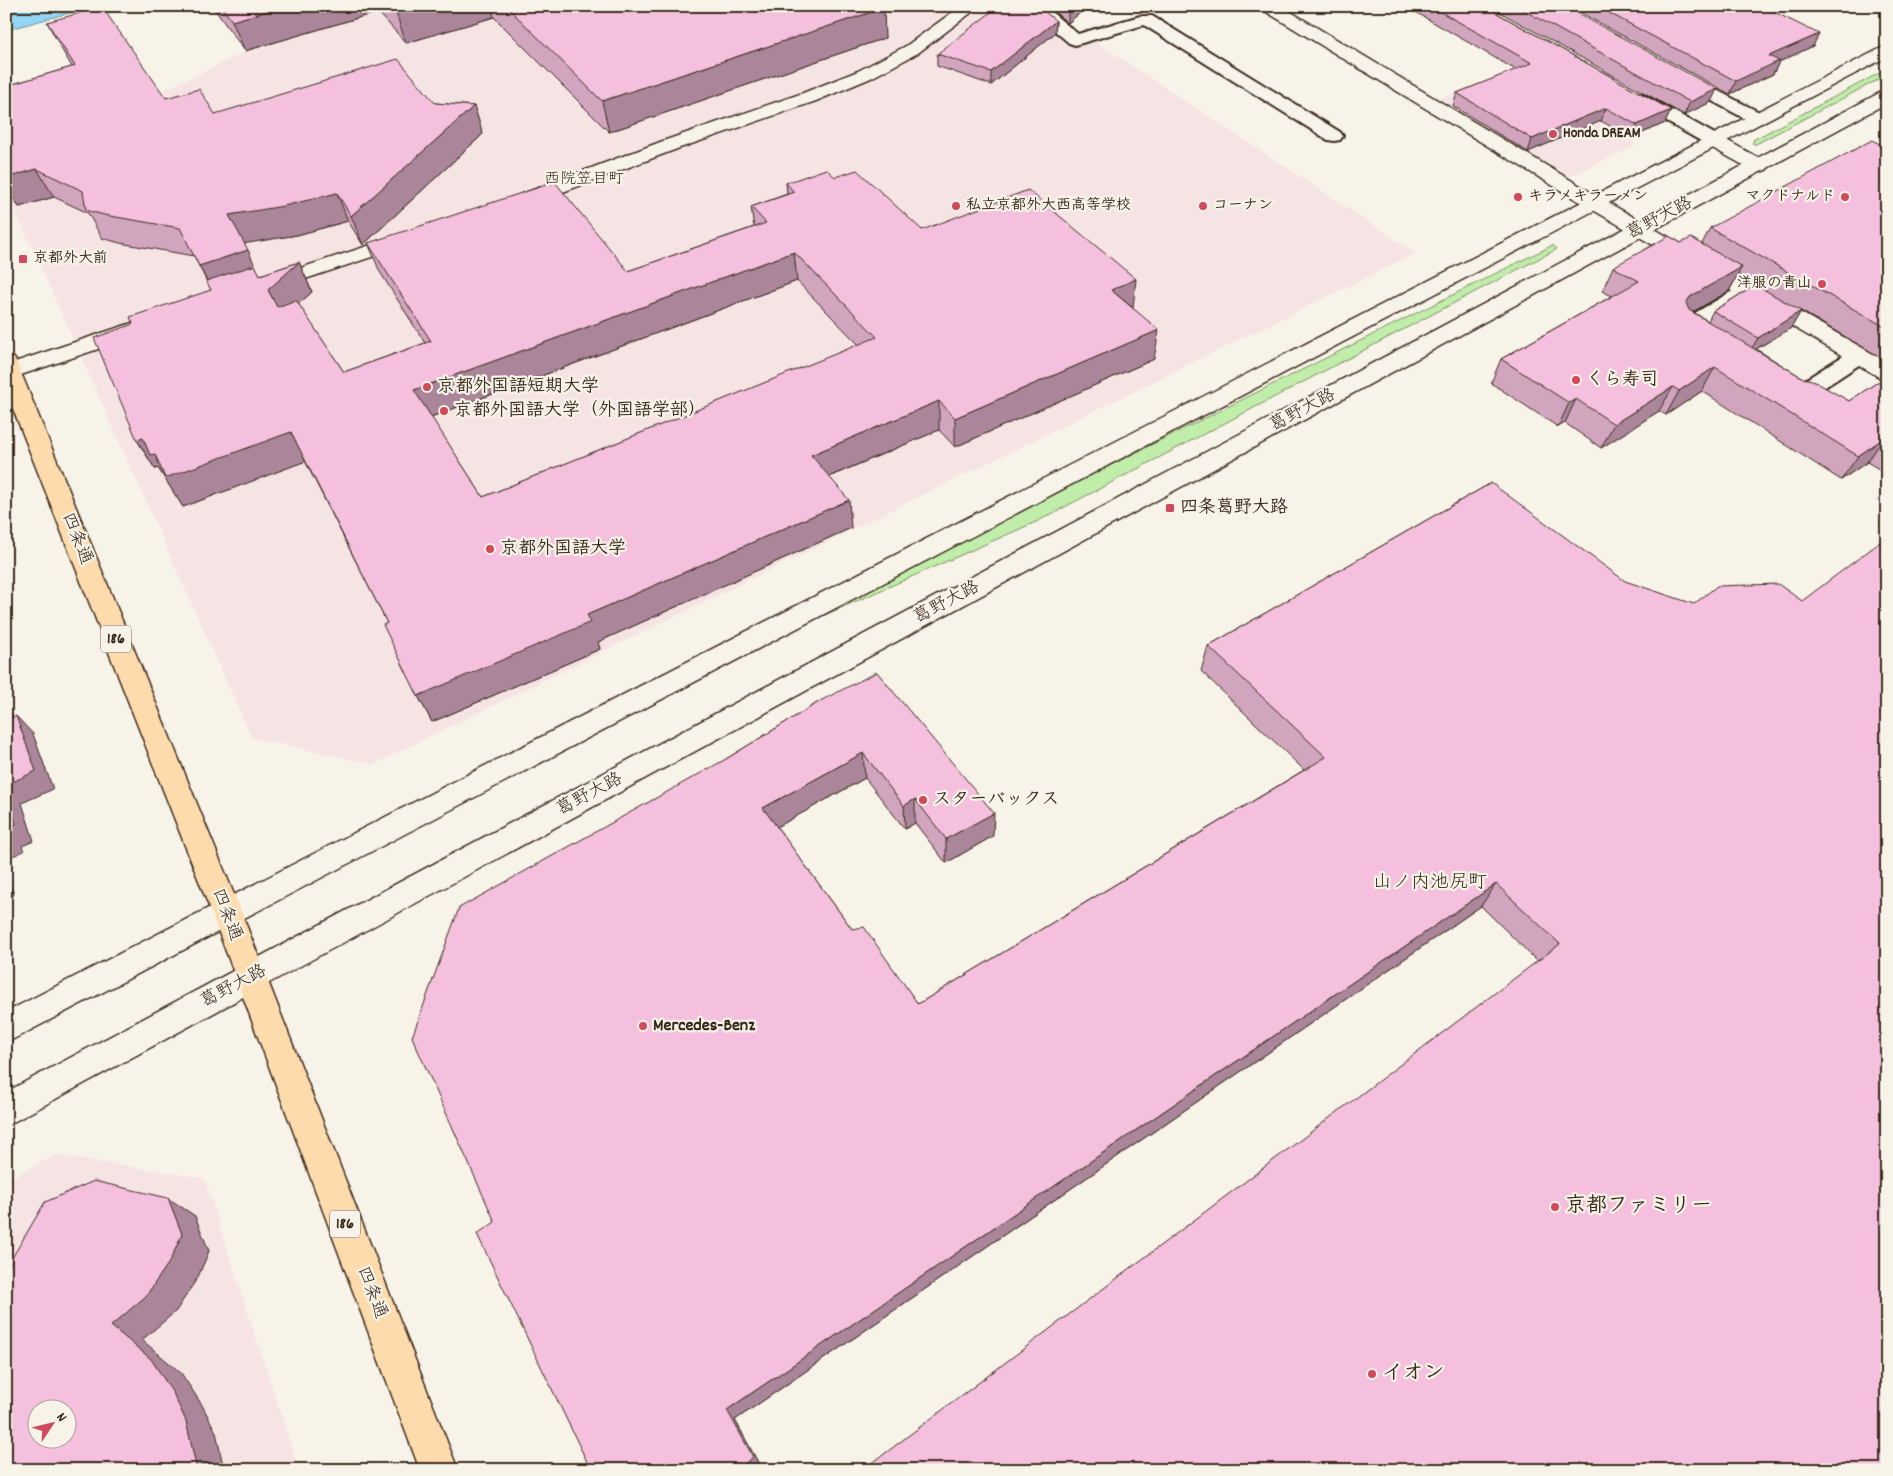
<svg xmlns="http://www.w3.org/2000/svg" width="1893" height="1476" font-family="Dekko,'Klee One',sans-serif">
<rect width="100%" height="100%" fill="#f7f3e8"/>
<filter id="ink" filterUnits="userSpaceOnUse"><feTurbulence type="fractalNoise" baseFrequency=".02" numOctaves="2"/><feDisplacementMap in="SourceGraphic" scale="10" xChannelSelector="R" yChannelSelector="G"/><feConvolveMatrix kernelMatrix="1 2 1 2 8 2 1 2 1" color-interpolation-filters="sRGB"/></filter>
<g filter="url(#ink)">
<!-- built -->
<g fill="#f6e4e5" fill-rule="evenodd">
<polygon points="534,6 1022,6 1067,44 1090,38 1416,253 374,764 252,738 15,210 6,189 6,140 136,103 245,52 378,12 406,43"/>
<polygon points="1511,71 1637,145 1563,180 1432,102"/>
<path d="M55,1155L204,1178L299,1470H6V1181ZM38,1408H68V1438H38Z"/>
</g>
<!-- green -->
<g fill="#c1edaa" stroke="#7e8c64">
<polygon points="1887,69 1887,75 1756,144 1753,144 1753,140"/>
<polygon points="1551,246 1554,246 1557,249 1038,521 784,633 785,627"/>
</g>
<!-- water -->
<polygon fill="#93d5f5" stroke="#70919f" points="23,6 95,6 6,30 6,11"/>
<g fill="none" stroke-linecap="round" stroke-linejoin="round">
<!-- service casing -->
<g stroke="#3b2a1e" stroke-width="4">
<g id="service">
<polygon points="1026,6 1044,6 1078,34 1140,16 1152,16 1340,132 1343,136 1340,140 1334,141 1328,140 1144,25 1075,45 1069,43"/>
<polygon points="1683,73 1763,114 1766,118 1763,122 1757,123 1751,122 1677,82 1675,78 1677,74"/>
<polygon points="1637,93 1643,94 1720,137 1723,141 1720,145 1714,146 1708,145 1631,102 1628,98 1631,94"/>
<path d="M1746,285L1753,287L1756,291L1753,295L1700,328L1708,335L1705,340C1694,342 1681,338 1675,328L1678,323L1739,287Z"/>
<path d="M1858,349L1865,351L1868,356L1865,361L1805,400C1793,403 1783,399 1776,389L1779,384L1787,382L1797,385L1851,351Z"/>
</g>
</g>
<!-- minor casing -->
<g stroke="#3b2a1e" stroke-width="3">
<g id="minor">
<polygon points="961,6 980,6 918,53 871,78 816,101 677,149 531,204 524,206 517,204 514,200 517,196 663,141 803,93 858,71 906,46"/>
<polygon points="1261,6 1281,6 1602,199 1887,362 1887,379 1879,377 1588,207 1263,10"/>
<polygon points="1714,135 1721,137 1766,162 1769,166 1766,170 1759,172 1752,170 1707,145 1705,141 1707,137"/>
<polygon points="407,233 414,235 417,239 414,243 275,289 268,291 261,289 258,285 261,281"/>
<polygon points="132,323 140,325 143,330 140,335 6,380 6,365"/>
</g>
</g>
<!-- tertiary casing -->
<g stroke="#3b2a1e" stroke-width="3">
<g id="tertiary">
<polygon points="1887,45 1887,57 6,1043 6,1012"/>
<polygon points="1887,91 1887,103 6,1126 6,1092 1881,92"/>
</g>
</g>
<!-- primary casing -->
<g stroke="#3b2a1e" stroke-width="3">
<polygon id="primary" points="6,356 14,358 17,363 242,914 458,1470 420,1470 212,914 6,391"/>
</g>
<!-- service -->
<use href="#service" fill="#f7f3e8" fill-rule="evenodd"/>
<!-- minor -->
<use href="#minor" fill="#f7f3e8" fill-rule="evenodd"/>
<!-- tertiary -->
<use href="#tertiary" fill="#f7f3e8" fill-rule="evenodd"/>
<!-- primary -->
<use href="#primary" fill="#fedbac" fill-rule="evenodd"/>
</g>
<!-- wall -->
<g fill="#d2a5bf" stroke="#3b2a1e" fill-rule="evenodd">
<polygon points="212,6 881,6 885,38 609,132 494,17 406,43 378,12 245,51"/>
<polygon points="1047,6 1088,6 1068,23"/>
<polygon points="1405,6 1484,6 1671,110 1665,123 1631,138 1601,121 1528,152 1453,106 1457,93 1516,70"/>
<polygon points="1489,6 1564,6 1711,102 1684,115"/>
<polygon points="1568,6 1762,6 1813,46 1779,62 1773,74 1730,94"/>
<polygon points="1056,21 1055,33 991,85 937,66 937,54"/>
<path d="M47,22L166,98L215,114L435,103L474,106L483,134L363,245L348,221L297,235L244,243L254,265L260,275L299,262L312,292L298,304L344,372L425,343L380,272L368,243L628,271L754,227L751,207L787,194L786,183L835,177L922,230L1133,308L1154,359L955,447L939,430L829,477L851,528L598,642L600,649L432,722L418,696L387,623L305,461L183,507L158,468L155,469L137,440L133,324L211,290L194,256L120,243L102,238L88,213L54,197L19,207L6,187V86L72,67L62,50ZM797,281L859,345L483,497L431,417Z"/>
<path d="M1887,148V361L1801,311L1791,328L1756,349L1803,378L1849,401L1887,376V474L1867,462L1841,480L1702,391L1666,415L1659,411L1601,448L1565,423L1558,427L1491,383L1501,359L1612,296L1602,291L1613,267L1681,243L1702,244L1710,228ZM1738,275L1756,285L1713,311L1708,321L1693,312L1729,291Z"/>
<polygon points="1491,483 1887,1470 1537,961 1481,906 735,1420 760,1466 495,1222 726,759 822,700 993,836 946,863 915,823 905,829 865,778 777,827 852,929 918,1004 1304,770 1201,671 1208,646"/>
</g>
<!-- shaded-wall -->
<g fill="#ab869b" stroke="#3b2a1e">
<polygon points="285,6 376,6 378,12 245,51 232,21"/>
<polygon points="420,6 491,6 494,17 406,43 396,13"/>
<polygon points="1074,6 1088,6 1068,23 1068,11"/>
<polygon points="884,8 885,38 609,132 602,101"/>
<polygon points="1056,21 1055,33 991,85 991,72"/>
<polygon points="1819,34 1813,46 1779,62 1773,74 1730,94 1736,81 1769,56"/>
<polygon points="1717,89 1711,102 1684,115 1690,102"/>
<polygon points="474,106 483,134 363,245 351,216"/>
<polygon points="1606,108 1601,121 1528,152 1532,139"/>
<polygon points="1671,110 1665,123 1631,138 1637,125"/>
<polygon points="37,169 54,197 19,207 6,187 6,178"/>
<polygon points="337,193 348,221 297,235 242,244 229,215"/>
<polygon points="248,250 261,279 214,294 199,266"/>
<polygon points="794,252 797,281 425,419 414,390"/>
<polygon points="299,262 312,292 282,319 268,290"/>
<polygon points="1742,267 1729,291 1677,321 1686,303 1690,297"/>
<polygon points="1136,279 1133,308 1111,290"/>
<polygon points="1801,311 1791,328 1748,354 1758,338"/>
<polygon points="1159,330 1154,359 955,447 955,418"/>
<polygon points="1715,367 1702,391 1666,415 1679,391"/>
<polygon points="1673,387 1659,411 1601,448 1614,424"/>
<polygon points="1576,399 1565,423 1558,427 1569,403"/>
<polygon points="939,401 939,430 814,483 811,455"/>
<polygon points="291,432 306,461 183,507 158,468 155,469 137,440 143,438"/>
<polygon points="1884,438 1867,462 1841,480 1858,456"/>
<polygon points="849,500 851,528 598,642 600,649 432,722 418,696 587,615"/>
<polygon points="6,699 21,740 6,724"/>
<polygon points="16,716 33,734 53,789 22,803 34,841 22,846 24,851 6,859 6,785"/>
<polygon points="863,753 865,778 768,832 763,808"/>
<polygon points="915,799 915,823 905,829 904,806"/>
<polygon points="994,813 993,836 946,863 946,839"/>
<polygon points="6,871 14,895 6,898"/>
<polygon points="1496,884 1481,906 735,1420 760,1466 756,1470 737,1470 727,1410"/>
<polygon points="168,1198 195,1216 209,1251 198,1277 176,1311 142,1340 181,1373 202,1405 216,1432 224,1470 197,1470 111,1326"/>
</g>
<!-- building -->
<g fill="#f4c0de" stroke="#3b2a1e" fill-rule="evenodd">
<polygon points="221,6 285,6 232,21"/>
<polygon points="390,6 420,6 396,13"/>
<polygon points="506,6 881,6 884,8 602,101"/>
<polygon points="999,6 1038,6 1056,21 991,72 937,54"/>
<polygon points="1063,6 1074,6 1068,11"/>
<polygon points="1430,6 1484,6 1671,110 1637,125 1606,108 1532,139 1457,93 1532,63"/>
<polygon points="1516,6 1564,6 1717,89 1690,102"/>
<polygon points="1596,6 1762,6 1819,34 1769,56 1779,61 1736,81"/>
<polygon points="102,7 166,98 199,89 215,114 398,59 435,103 474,106 351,216 337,193 284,206 229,215 248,250 199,266 180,228 104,215 86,210 83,191 37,169 6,178 6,86 75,66 47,22"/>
<polygon points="1872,140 1887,148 1887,328 1710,228"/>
<path d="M826,169L835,177L857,170L922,230L1028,190L1136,279L1111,290L1159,330L955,418L939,401L811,455L849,500L587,615L591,622L418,696L383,625L387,623L291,432L165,478L155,454L150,455L143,438L137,440L94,338L133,324L130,317L211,290L206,281L255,265L260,275L299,262L268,290L277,307L296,300L344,372L431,341L368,243L555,182L628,271L766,223L751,207L794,192L786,183ZM794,252L877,337L483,497L414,390Z"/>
<polygon points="1669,236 1681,243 1691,238 1742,267 1690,297 1686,303 1689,310 1803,378 1812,380 1849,401 1887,376 1887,439 1884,438 1858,456 1715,367 1679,391 1673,387 1614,424 1576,399 1569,403 1501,359 1639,281 1613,267"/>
<polygon points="1756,285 1801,311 1758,338 1713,311"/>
<polygon points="1491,483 1625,581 1694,604 1717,586 1778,584 1802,601 1887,537 1887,1470 863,1470 1560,944 1496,884 727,1410 753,1457 737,1470 591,1470 477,1234 495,1222 412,1037 459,908 726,759 822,700 877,672 994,813 946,839 915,799 904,806 863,753 763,808 852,929 864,927 918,1004 1326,757 1208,646"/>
<polygon points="16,716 36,771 6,785 6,720"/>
<polygon points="6,792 16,824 6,828"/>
<path d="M94,1181L168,1198L182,1234L170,1261L146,1296L111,1326L151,1359L173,1393L186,1421L197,1470H6V1278L12,1258L45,1202ZM38,1408H68V1438H38Z"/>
</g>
</g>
<!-- markers -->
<g fill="#d1495b" stroke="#f7f3e8" stroke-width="2">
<circle cx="1553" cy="134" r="5"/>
<circle cx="1518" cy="197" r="5"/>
<circle cx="1845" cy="197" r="5"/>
<circle cx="956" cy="206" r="5"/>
<circle cx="1203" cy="206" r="5"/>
<rect x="18" y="254" width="10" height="10" rx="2.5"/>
<circle cx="1822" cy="284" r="5"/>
<circle cx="1576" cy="380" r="5"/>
<circle cx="427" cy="387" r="5"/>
<circle cx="444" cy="411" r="5"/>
<rect x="1165" y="503" width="10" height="10" rx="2.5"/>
<circle cx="490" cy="549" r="5"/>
<circle cx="923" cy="800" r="5"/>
<circle cx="643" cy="1026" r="5"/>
<circle cx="1555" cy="1207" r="5"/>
<circle cx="1372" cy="1374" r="5"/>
</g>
<g text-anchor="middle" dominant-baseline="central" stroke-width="4.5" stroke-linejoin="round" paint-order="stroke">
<!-- far-poi labels -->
<g font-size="15" font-weight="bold" fill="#3b2a1e" stroke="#f7f3e8" text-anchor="start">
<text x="1563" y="134">Honda DREAM</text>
<text x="1528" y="197">キラメキラーメン</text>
<text x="1835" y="197" text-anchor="end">マクドナルド</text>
<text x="966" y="206">私立京都外大西高等学校</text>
<text x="1213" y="206">コーナン</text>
<text x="33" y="259">京都外大前</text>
<text x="1812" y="284" text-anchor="end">洋服の青山</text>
</g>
<!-- far-neighbourhood labels -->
<g font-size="16" fill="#3b2a1e" stroke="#f7f3e8">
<text x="584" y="179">西院笠目町</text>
</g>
<!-- shield labels -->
<g fill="#f7f3e8" stroke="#73665b" stroke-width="1">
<rect x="101" y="625.5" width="30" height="27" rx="4"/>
<rect x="330" y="1210.5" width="30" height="27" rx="4"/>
</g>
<g font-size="16" font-weight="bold" fill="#3b2a1e">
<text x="116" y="639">186</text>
<text x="345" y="1224">186</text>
</g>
<!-- street labels -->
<g font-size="18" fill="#3b2a1e" stroke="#f7f3e8">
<text transform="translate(1660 219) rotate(-28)">葛野大路</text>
<text transform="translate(1303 411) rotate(-28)">葛野大路</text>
<text transform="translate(76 539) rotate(68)">四条通</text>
<text transform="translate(947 603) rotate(-28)">葛野大路</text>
<text transform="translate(590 795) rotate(-28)">葛野大路</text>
<text transform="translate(226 915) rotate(69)">四条通</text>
<text transform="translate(234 987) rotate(-28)">葛野大路</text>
<text transform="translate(371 1293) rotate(69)">四条通</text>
</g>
<!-- poi labels -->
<g font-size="18" font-weight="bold" fill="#3b2a1e" stroke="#f7f3e8" text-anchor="start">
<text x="1586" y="380">くら寿司</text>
<text x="437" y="387">京都外国語短期大学</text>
<text x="454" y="411">京都外国語大学（外国語学部）</text>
<text x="1180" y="508">四条葛野大路</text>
<text x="500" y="549">京都外国語大学</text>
<text x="933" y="800">スターバックス</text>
<text x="653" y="1026">Mercedes-Benz</text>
</g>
<!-- neighbourhood labels -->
<g font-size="19" fill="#3b2a1e" stroke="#f7f3e8">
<text x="1430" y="883">山ノ内池尻町</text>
</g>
<!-- near-poi labels -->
<g font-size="21" font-weight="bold" fill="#3b2a1e" stroke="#f7f3e8" text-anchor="start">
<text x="1565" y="1207">京都ファミリー</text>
<text x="1382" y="1374">イオン</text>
</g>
</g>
<!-- margin -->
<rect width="1893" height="1476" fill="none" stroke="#f7f3e8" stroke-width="25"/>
<rect x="12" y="12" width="1868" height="1451" fill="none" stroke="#3b2a1e" stroke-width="2" filter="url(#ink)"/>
<!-- north arrow -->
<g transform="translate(52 1424) rotate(55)"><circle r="24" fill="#f7f3e8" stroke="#aca397"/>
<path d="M0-4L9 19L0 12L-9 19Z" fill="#d1495b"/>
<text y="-8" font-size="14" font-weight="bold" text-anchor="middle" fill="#3b2a1e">N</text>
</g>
</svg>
